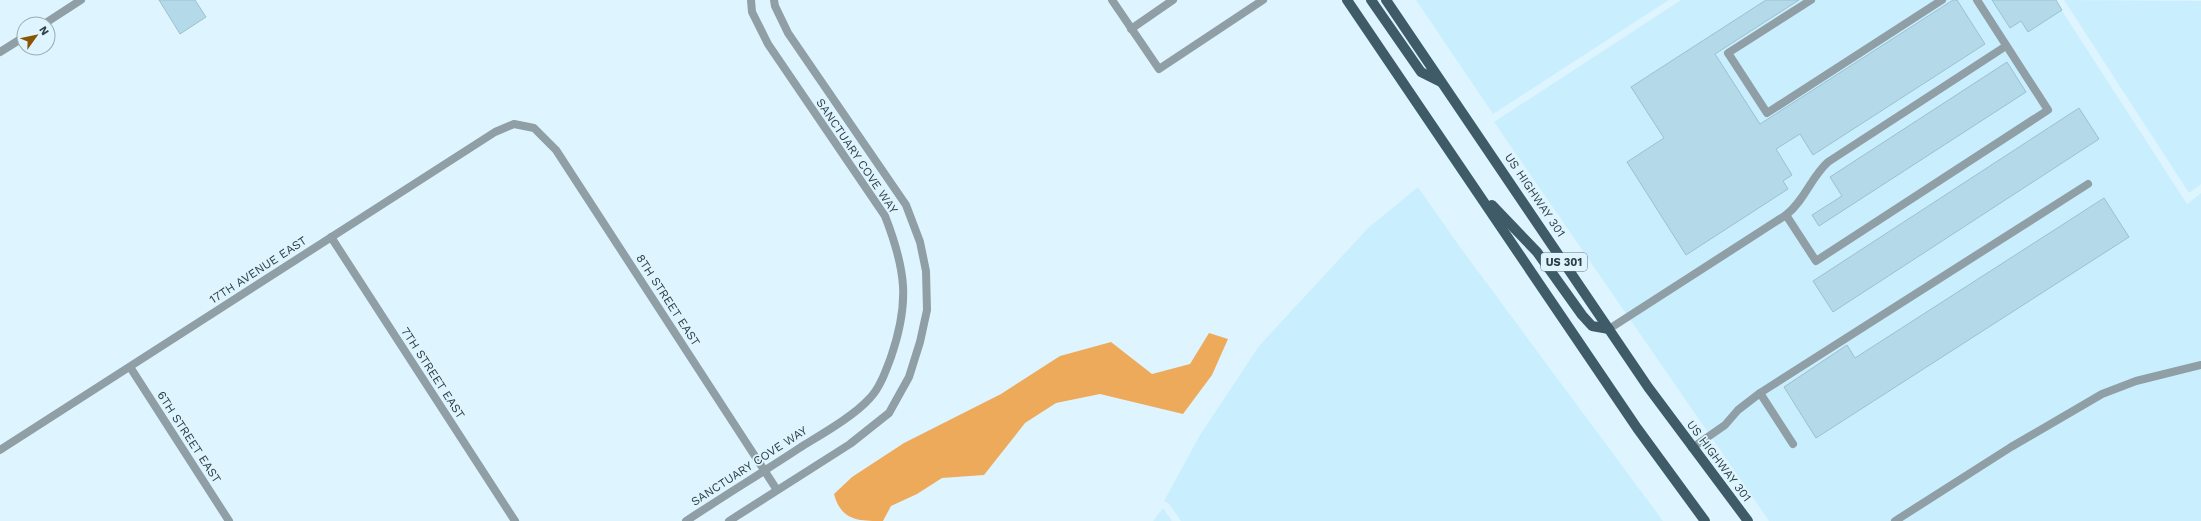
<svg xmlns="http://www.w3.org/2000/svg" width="2201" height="521" font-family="'Work Sans',sans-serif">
<rect width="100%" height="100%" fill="#def5ff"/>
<!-- built -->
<g fill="#c9efff">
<polygon points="1416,0 1669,0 1493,114"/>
<polygon points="1681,0 2055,0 2187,204 2201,193 2201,521 1769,521 1494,122"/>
<polygon points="2064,0 2201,1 2201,184 2189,193"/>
<polygon points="1418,187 1460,247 1663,521 1181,521 1169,504 1164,501 1200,435 1259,346 1368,228"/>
<polygon points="1163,508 1172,521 1153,521"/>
</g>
<!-- water -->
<path fill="#edaa5b" d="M1209,333L1228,339L1212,375L1183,414L1100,394L1056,403L1025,423L984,475L942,478L917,494L891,506L883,521C859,521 841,521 834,494L852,477L904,443L1001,394L1060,356L1111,342L1152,374L1190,364Z"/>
<!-- building -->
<g fill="#b4daea" stroke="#9bc1d0">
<polygon points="159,0 195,0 206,17 180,34"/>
<polygon points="1766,0 1799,0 1715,54 1760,124 1953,0 1957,0 1985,44 1813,155 1800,134 1776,149 1792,175 1783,181 1788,189 1686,255 1627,162 1664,138 1631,87"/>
<polygon points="1992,0 2056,0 2062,10 2028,32 2021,21 2010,28"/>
<polygon points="2007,62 2026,92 1819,226 1812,215 1842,196 1830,177"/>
<polygon points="2079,108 2099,139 1833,312 1813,281"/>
<polygon points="2104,198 2129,237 1816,438 1784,387 1847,345 1855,358"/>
</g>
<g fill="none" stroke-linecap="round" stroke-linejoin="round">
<!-- service -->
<g stroke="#8f9fa5" stroke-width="8">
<polyline points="1112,0 1159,69 1263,0"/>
<polyline points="1811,0 1728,53 1767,113 1942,0"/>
<polyline points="1131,29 1173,0"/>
<path d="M1786,215C1805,200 1811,177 1828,162L2006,46"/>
<polyline points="1609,329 1786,215 1816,261 2048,110 1977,0"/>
<polyline points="1760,393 1793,444"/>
<polyline points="1692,448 1725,425 1738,410 1760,393 2088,184"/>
<polyline points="1895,521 2011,447 2102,394 2136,381 2201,365"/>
</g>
<!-- minor -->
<g stroke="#8f9fa5" stroke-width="8">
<polyline points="44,24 81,0"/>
<polyline points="0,52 24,37"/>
<polyline points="331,237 515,521"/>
<polyline points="130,367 229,521"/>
<polyline points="0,450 495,132 514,124 534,128 556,150 777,490"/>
<path d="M686,521C724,496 763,472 801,447C822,434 854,416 870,398C880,388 886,370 891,357C910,302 906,270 885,216L768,44L752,12L751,0"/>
<polyline points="729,521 850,444 889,413 909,377 920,342 927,310 926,271 920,242 906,205 788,33 775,6 774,0"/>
</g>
<!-- primary -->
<g stroke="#3e5b67" stroke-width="10">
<polyline points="1347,0 1637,428 1705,521"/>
<polyline points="1371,0 1421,72 1441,82"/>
<polyline points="1386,0 1648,387 1748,521"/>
<polyline points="1492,205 1537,252 1582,315 1592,326 1609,329"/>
</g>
</g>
<g text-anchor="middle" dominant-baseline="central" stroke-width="3.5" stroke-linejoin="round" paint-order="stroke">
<!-- shield labels -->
<rect fill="#def5ff" stroke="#63757c" stroke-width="1" x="1541" y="253" width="46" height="18" rx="3"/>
<g font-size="11" font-weight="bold" fill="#2e3e44">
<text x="1564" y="262">US 301</text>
</g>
<!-- street labels -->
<g font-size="12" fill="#2e3e44" stroke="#def5ff">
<text transform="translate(857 156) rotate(56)">SANCTUARY COVE WAY</text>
<text transform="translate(1535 195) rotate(56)">US HIGHWAY 301</text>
<text transform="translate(258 270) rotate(-33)">17TH AVENUE EAST</text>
<text transform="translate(668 300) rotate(57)">8TH STREET EAST</text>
<text transform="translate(433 373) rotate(57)">7TH STREET EAST</text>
<text transform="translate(189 437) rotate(57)">6TH STREET EAST</text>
<text transform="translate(1719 461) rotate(53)">US HIGHWAY 301</text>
<text transform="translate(749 466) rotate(-33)">SANCTUARY COVE WAY</text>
</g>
</g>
<!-- north arrow -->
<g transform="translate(36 36) rotate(57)"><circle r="19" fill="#def5ff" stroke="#98acb4"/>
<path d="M0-3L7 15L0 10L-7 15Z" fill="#8a5603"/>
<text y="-6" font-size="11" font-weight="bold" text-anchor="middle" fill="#2e3e44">N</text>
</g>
</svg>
